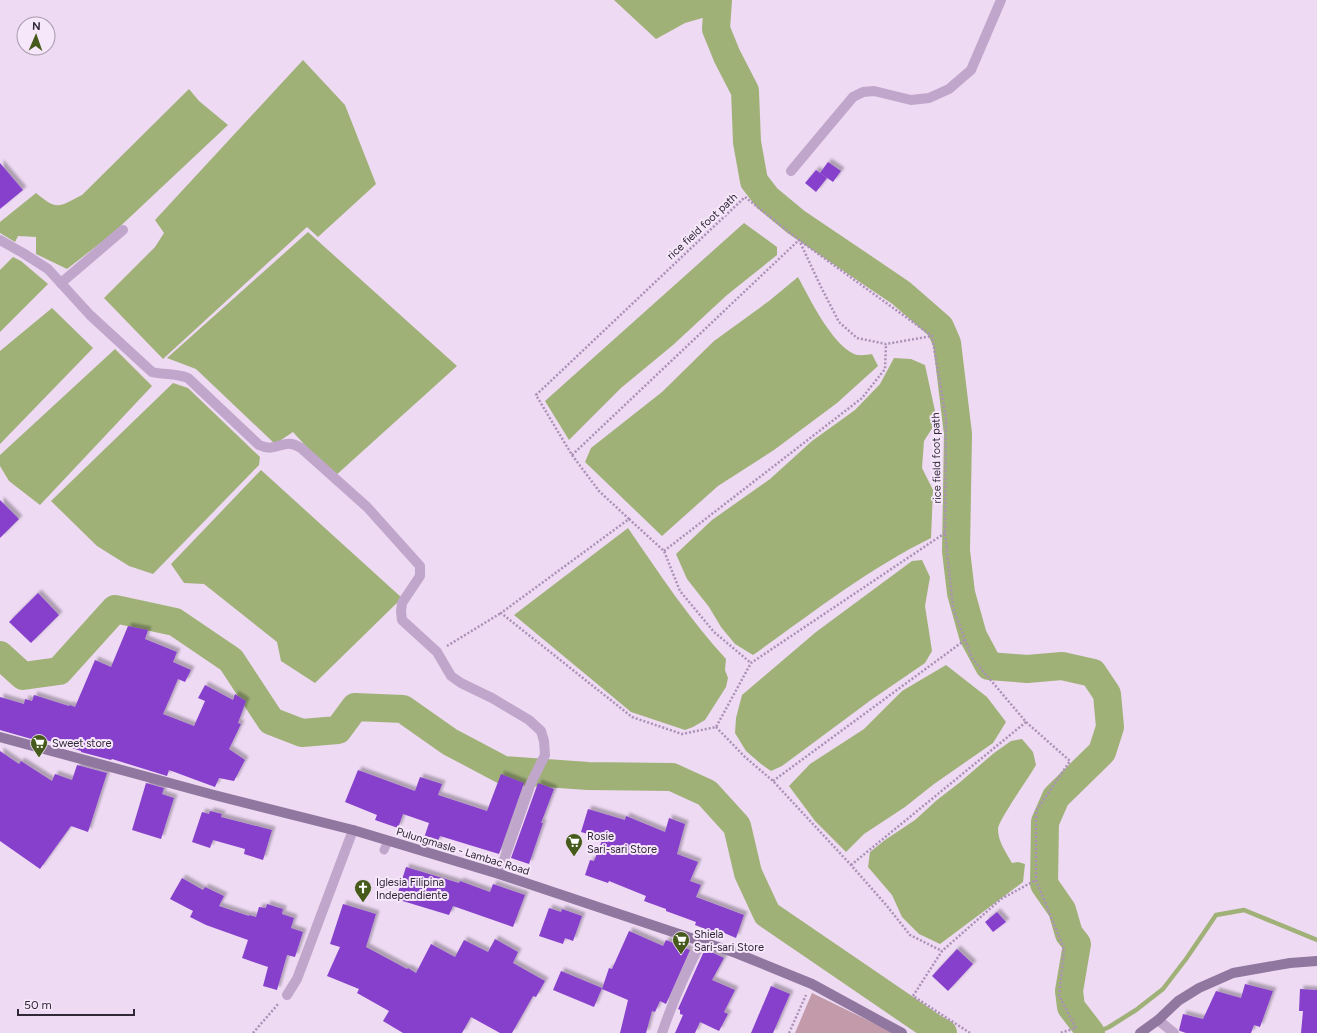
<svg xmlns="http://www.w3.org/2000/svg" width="1317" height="1033" viewBox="0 0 1317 1033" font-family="Figtree,sans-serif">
<defs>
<filter id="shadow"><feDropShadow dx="3.5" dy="-3.5" stdDeviation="1" flood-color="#0004"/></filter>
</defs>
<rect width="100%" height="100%" fill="#eedaf3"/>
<polygon fill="#c29aaa" points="812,993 894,1033 795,1033"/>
<g fill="#a0b178">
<polygon points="614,0 710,0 706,17 685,23 656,39"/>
<polygon points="303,60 345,105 376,184 318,237 307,227 163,359 104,298 155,247 164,233 155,220"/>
<path d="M189,89L199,101L228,125L112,234L67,269L36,254V237L18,236L15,242L0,233V222L36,193C58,211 58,207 82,195Z"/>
<polygon points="744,223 777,247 777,255 727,295 673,345 621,388 569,440 545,401"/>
<polygon points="308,232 457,366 334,477 293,432 275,444 196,369 167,358"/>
<polygon points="13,257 21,261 48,284 0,332 0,270"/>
<path d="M798,277C810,299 831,343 854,354C858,356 867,355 872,354L878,366L837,403L774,450L718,486L662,536L585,462L591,448L662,392L714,341L769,301Z"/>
<polygon points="52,308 93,348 0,444 0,351"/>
<polygon points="115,349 152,386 40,505 9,481 0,466 0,455"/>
<path d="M894,358L911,359L925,365L935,411L933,427L924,441L922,468L933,490L931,538C868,569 811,614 753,655L735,644L721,627L709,607L687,579L676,554L712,520L770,479L812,441L855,410L880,384Z"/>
<polygon points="173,383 188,388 260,457 259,465 153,574 129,566 97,546 51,501"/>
<polygon points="261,470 402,598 315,683 281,661 277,642 204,584 184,583 171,564"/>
<path d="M628,528C659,573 689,619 726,659L725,670L728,678L726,687L705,720L693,727L685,730L631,712L514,615Z"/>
<polygon points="922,560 930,577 925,606 932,651 925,663 871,700 782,766 771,771 761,764 746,751 735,733 736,718 742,695 816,632 912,561"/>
<polygon points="946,665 987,697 1006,722 993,743 934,784 905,807 864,834 846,852 815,821 789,786 810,764 864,729 902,691"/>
<path d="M1022,739L1033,752L1036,765C1030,776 998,821 998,829C998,842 1006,852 1012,863L1018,862L1025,864L1023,882L940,944L919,934L902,917L892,895L868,867L870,852L885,840L915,820L937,800L959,783L994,753L1011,741Z"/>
</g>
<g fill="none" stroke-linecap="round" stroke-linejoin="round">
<polyline stroke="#a0b178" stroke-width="4.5" points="1096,1033 1109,1027 1136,1010 1163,989 1186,959 1216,915 1244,910 1317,940"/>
<g stroke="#a0b178" stroke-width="28">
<polyline points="718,0 716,29 727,56 745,91 747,142 754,181 767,198 796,222 901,293 940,327 947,343 958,434 956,551 961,593 973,636 989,666 1027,669 1062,666 1093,673 1107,694 1110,727 1102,752 1056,797 1045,822 1044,884 1062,910 1069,934 1077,944 1069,991 1071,1007 1091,1033"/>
<polyline points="0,655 23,676 59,671 115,609 175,622 231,660 271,721 302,733 338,730 355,707 403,709 450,742 503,770 588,776 672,777 707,793 737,826 748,873 767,914 934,1028 943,1033"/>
</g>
</g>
<g fill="#8640cb" filter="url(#shadow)">
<polygon points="828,162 841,171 833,182 820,173"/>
<polygon points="0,163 23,190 0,209"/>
<polygon points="816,170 827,178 816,192 805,183"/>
<polygon points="0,500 19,519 0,538"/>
<polygon points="38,593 59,615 31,643 9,622"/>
<polygon points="128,626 148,630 145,639 177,652 173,662 191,670 185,682 178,679 163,714 194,726 205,701 198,698 205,685 233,700 235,694 246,701 238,723 241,724 229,749 245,760 234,781 219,778 215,787 169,770 167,776 112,759 111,760 81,752 81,751 43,739 42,742 0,730 0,697 24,704 25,699 32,701 34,695 69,706 70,705 75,707 95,660 111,667"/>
<polygon points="0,751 19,764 21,761 52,781 55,774 72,780 77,765 107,773 88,832 71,826 40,869 0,841"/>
<polygon points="358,770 415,791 420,777 442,784 438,795 487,811 501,774 524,783 499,854 440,836 437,843 424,838 429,823 403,814 398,828 375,820 377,815 345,802"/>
<polygon points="146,783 164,788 162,794 174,798 161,839 132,830"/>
<polygon points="538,783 554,789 541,823 543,823 529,864 511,858"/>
<polygon points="588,809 625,820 626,816 665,832 669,818 685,824 677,854 698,862 690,881 701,885 696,897 744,915 736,938 722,932 721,935 695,925 696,922 666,911 666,909 644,901 646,896 609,881 608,883 585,875 590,860 594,861 603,838 581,832"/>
<polygon points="210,811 222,814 221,817 272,830 263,860 244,854 245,849 213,840 210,848 192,842 202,812 209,814"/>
<polygon points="406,867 459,883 460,881 490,892 493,884 525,895 513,927 453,906 449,915 396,899"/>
<polygon points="182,878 203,890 205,887 224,896 219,906 249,916 249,915 256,917 259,907 266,908 267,904 283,909 282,914 294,918 291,928 303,932 295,957 287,955 277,990 263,986 268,967 242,958 248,940 206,925 190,917 193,911 170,899"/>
<polygon points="343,904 376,914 366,947 407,969 408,968 416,973 431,944 455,957 464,940 488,952 495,939 518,952 513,963 545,981 536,997 533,996 512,1033 500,1033 471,1017 462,1033 403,1033 383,1021 389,1011 357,993 359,989 327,976 340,947 330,944"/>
<polygon points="549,908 561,912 562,909 582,916 573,941 565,938 563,944 539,936"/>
<polygon points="997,912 1006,922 993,932 985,922"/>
<polygon points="629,931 663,946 666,940 690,950 666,1004 660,1001 655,1012 652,1011 646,1033 620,1033 628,1000 602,989 609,968 612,969"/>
<polygon points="705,949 724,958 712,980 735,990 724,1012 728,1014 719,1031 700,1022 695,1033 675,1033 683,1015 680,1014 680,1010 678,1009"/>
<polygon points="957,949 973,964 948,991 932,976"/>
<polygon points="561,971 602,988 594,1007 553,990"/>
<polygon points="1245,984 1273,991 1260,1027 1254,1025 1251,1033 1186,1033 1180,1031 1179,1030 1183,1014 1203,1019 1216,991 1241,998"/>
<polygon points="771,986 790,994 773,1033 751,1033"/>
<polygon points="1300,989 1317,990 1317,1033 1301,1033 1303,1011 1299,1011"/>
</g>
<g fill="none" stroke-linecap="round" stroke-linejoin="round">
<g stroke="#ab90b7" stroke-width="2.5" stroke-dasharray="2 2" stroke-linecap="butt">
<polyline points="572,455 799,240 821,287 839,322 857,338 886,344 932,336"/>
<polyline points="629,519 664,551 680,591 714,632 751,663"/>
<polyline points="945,533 751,663 716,727 682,734 632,717 501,613 629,519 599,491 572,455 536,395 745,197 799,240 932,336 946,419 945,533 953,608 972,658 1026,722 1070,761 1036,811 1036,880 1064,949 1059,996 1076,1028 1060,1033"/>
<polyline points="664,551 862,398 885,369 886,344"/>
<polyline points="447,646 501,613"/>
<polyline points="716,727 745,757 773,781 851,865 887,906 910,935 942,951"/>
<polyline points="773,781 965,640"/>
<polyline points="851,865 1026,722"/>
<polyline points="253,1033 279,1003"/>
<polyline points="789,1033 806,995"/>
<polyline points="970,1033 913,996 942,951 1001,899 1036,880"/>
</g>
<polyline stroke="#c1a6cb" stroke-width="9" points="384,850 388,841"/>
<g stroke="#c1a6cb" stroke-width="10">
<polyline points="791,171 853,97 863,92 874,91 911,100 929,98 949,89 971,70 1001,0"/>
<path d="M0,240L23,253L48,269L90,315L152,372C164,375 176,373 188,378L259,445C278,454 283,436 301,448L367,507L420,566V576L402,603L401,611L402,620L437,652L451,676L461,683L492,698L529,720L541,731L544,741L545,755L531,783L499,874"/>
<polyline points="61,283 123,230"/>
<polyline points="287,995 297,979 353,830"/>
<polyline points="1158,1020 1174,1033"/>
<path d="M662,1033C673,1001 686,971 702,941"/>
</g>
<g stroke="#90779f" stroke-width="10">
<polyline points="0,737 214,795 353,830 499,874 736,953 812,984 902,1033"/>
<polyline points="1140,1033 1158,1020 1178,1001 1199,988 1233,973 1290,963 1317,961"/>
</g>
</g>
<defs>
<symbol id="supermarket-pin" viewBox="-11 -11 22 30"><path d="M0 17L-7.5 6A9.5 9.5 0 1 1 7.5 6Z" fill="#455a1b" stroke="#f6e7fa"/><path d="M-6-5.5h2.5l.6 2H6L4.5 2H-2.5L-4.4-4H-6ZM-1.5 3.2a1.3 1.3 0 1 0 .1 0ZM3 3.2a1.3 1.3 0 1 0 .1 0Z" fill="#fff"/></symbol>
<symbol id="church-pin" viewBox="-11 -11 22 30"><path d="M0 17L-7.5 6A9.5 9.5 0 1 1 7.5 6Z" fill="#455a1b" stroke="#f6e7fa"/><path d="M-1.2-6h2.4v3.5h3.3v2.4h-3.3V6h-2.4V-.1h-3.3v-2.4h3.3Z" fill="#fff"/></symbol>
</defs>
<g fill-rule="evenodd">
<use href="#supermarket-pin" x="29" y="733" width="20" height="27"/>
<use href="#supermarket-pin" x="564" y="832" width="20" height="27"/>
<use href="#church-pin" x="353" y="878" width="20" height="27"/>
<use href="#supermarket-pin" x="671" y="930" width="20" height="27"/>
</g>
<g text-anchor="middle" stroke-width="4" stroke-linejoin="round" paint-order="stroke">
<g font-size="11" fill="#302737" stroke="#f6e7fa">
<text transform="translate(702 226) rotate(-43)" y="4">rice field foot path</text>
<text transform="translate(936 458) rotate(-91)" y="4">rice field foot path</text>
<text transform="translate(463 851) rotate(17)" y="4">Pulungmasle - Lambac Road</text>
</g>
<g font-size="11" fill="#302737" stroke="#f6e7fa" text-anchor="start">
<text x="52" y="747">Sweet store</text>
<text x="587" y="840">Rosie<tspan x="587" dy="13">Sari-sari Store</tspan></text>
<text x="376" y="886">Iglesia Filipina<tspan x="376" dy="13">Independiente</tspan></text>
<text x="694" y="938">Shiela<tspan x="694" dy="13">Sari-sari Store</tspan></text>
</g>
</g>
<g transform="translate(36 36) rotate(2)"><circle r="19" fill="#f6e7fa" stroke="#a79aac"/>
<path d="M0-3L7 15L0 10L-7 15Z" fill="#455a1b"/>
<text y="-6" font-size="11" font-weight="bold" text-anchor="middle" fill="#302737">N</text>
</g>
<path d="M18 1009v6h116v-6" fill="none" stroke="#302737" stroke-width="2"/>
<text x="24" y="1009" font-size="12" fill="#302737" stroke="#f6e7fa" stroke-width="3" paint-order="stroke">50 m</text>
</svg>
